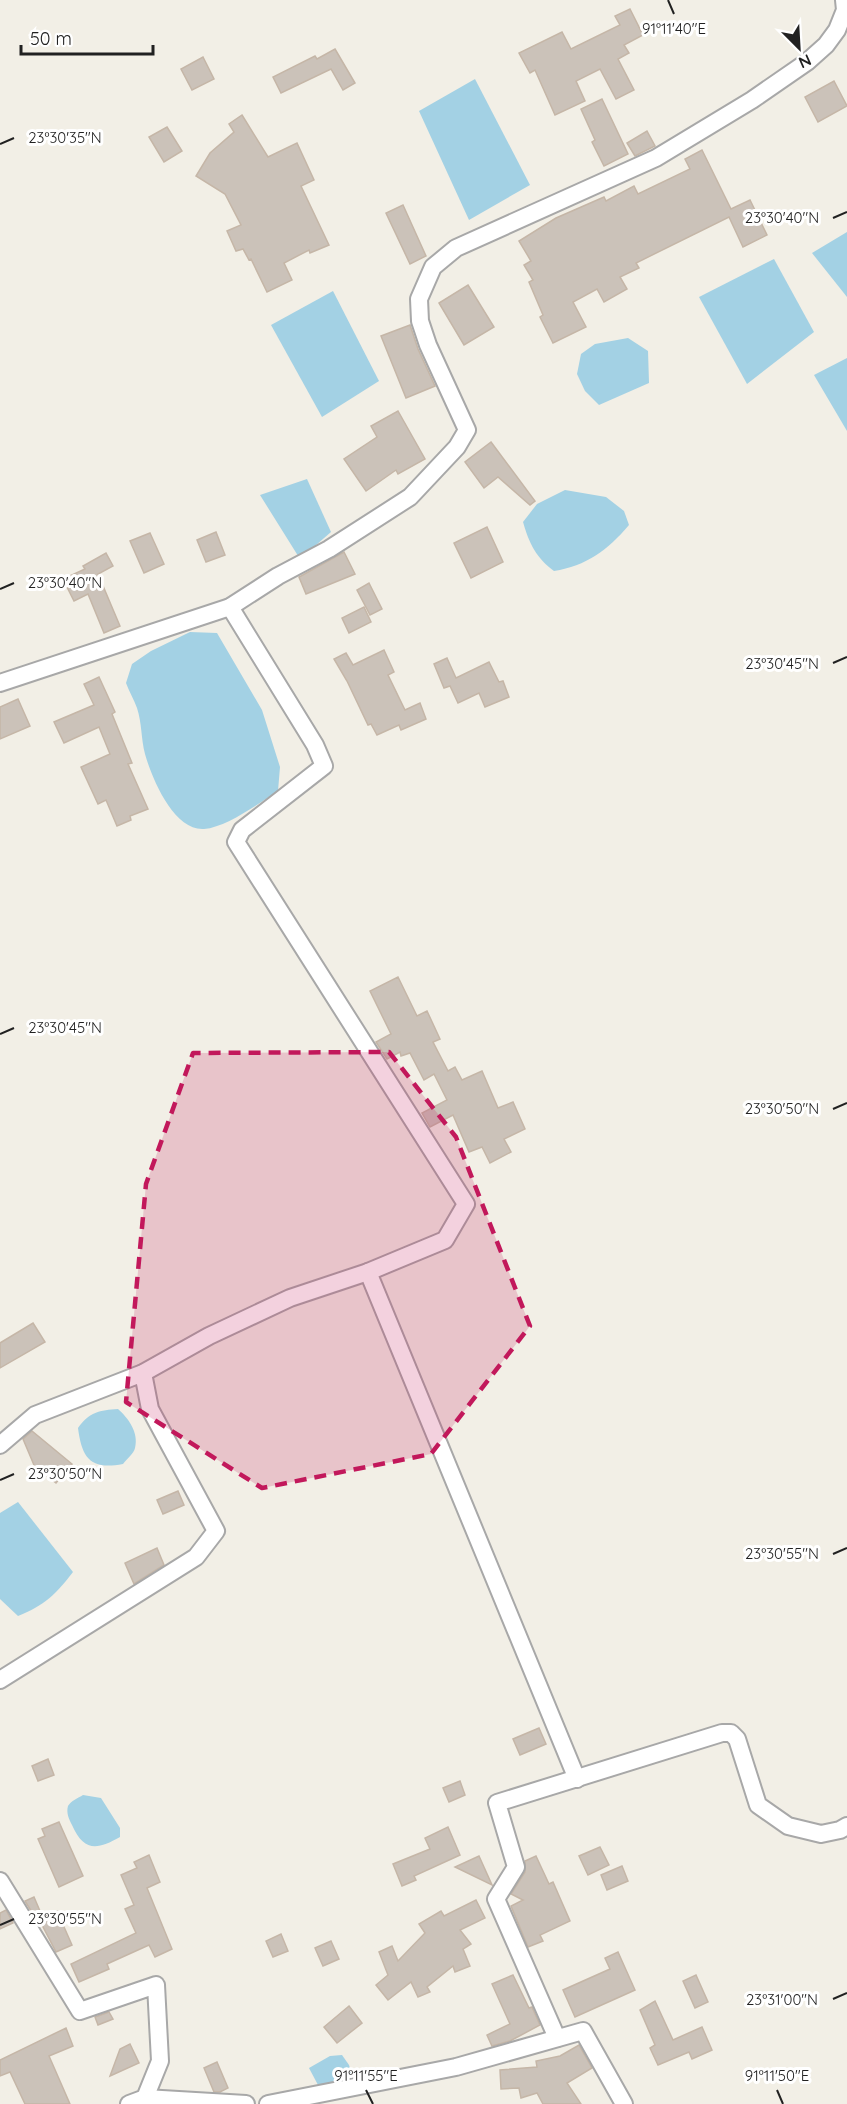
<svg xmlns="http://www.w3.org/2000/svg" width="847" height="2104" viewBox="0 0 847 2104" font-family="Quicksand,sans-serif">
<rect width="100%" height="100%" fill="#f2efe6"/>
<g fill="#a3d1e4">
<polygon points="475,79 530,185 469,220 419,111"/>
<polygon points="847,232 847,297 812,253"/>
<polygon points="774,259 814,332 747,384 699,297"/>
<polygon points="333,291 379,381 322,417 271,325"/>
<polygon points="628,338 648,351 649,383 599,405 585,391 577,374 581,354 595,344"/>
<polygon points="847,358 847,431 814,375"/>
<polygon points="307,479 331,532 300,559 260,495"/>
<path d="M565,490L606,497L624,511L629,525C608,550 586,566 554,571C536,558 529,543 523,522L537,504Z"/>
<path d="M190,632L217,633L262,710L280,767L278,791C259,803 227,827 204,829C174,831 152,779 145,754C141,739 142,723 137,708C134,700 129,691 126,683L132,664L151,651Z"/>
<path d="M118,1409C128,1418 139,1432 135,1448C134,1453 127,1459 123,1464C91,1470 82,1459 78,1428C89,1412 100,1410 118,1409Z"/>
<path d="M18,1502L73,1572C57,1593 44,1606 18,1616L0,1599V1513Z"/>
<path d="M83,1795L101,1798L120,1828V1837C97,1850 84,1852 72,1825C69,1819 66,1813 68,1806C71,1801 78,1798 83,1795Z"/>
<polygon points="342,2055 349,2065 352,2075 325,2087 318,2085 309,2068 330,2056"/>
</g>
<g fill="#cbc2b9" stroke="#c5b6a7" stroke-width="1.5">
<polygon points="630,9 643,35 624,45 629,53 618,59 634,90 616,99 600,69 576,81 585,101 555,115 535,70 530,73 519,53 562,32 571,49 620,25 615,16"/>
<polygon points="335,49 355,83 343,90 331,69 281,93 273,77 315,56 317,59"/>
<polygon points="203,57 214,79 192,90 181,69"/>
<polygon points="834,81 847,106 818,122 805,97"/>
<polygon points="602,99 628,154 604,166 592,142 595,140 581,109"/>
<polygon points="242,115 268,157 297,143 314,180 301,186 329,245 310,253 309,250 284,263 292,280 267,292 251,259 249,260 243,249 236,251 227,231 241,225 225,194 196,176 210,153 234,132 229,124"/>
<polygon points="167,127 182,151 164,162 149,137"/>
<polygon points="647,131 655,146 635,156 627,143"/>
<polygon points="702,150 731,209 750,200 767,235 743,247 729,217 636,263 639,268 620,277 627,289 604,302 597,289 573,302 586,327 553,343 540,317 543,315 529,282 533,280 524,265 531,261 519,241 556,218 604,197 606,201 634,186 638,194 690,169 685,159"/>
<polygon points="403,205 426,256 410,264 386,213"/>
<polygon points="468,285 494,327 464,345 439,303"/>
<polygon points="410,325 418,349 435,386 406,398 381,336"/>
<polygon points="398,411 425,459 398,474 396,470 366,491 344,459 377,437 371,426"/>
<polygon points="491,442 535,501 530,505 498,477 484,488 465,462"/>
<polygon points="487,527 503,562 471,578 454,543"/>
<polygon points="216,532 225,555 206,562 197,540"/>
<polygon points="150,533 164,564 144,573 130,541"/>
<polygon points="344,552 355,574 306,594 299,577"/>
<polygon points="106,553 113,566 98,574 120,626 104,633 88,594 74,601 63,579 85,569 83,566"/>
<polygon points="369,583 382,609 370,615 357,590"/>
<polygon points="364,607 371,622 349,633 342,618"/>
<polygon points="384,650 394,672 388,675 405,710 420,703 426,719 401,730 399,725 377,735 371,724 368,725 347,681 334,659 346,653 353,665"/>
<polygon points="447,658 456,678 489,662 499,682 503,681 509,697 485,707 479,693 458,703 450,686 444,688 434,664"/>
<polygon points="99,677 115,712 112,714 132,763 128,764 148,809 130,816 131,820 117,826 106,800 98,804 81,767 110,754 99,727 64,743 54,722 94,705 84,684"/>
<polygon points="18,699 30,726 0,739 0,707"/>
<polygon points="398,977 417,1016 427,1011 440,1039 433,1042 448,1071 455,1067 462,1080 482,1071 498,1108 513,1102 525,1129 504,1139 511,1152 490,1163 482,1147 469,1152 453,1115 430,1127 422,1113 447,1100 434,1074 424,1080 410,1053 401,1056 400,1052 387,1059 376,1042 391,1034 370,991"/>
<polygon points="33,1323 45,1342 0,1368 0,1343"/>
<polygon points="32,1431 72,1464 56,1483 34,1465 23,1439"/>
<polygon points="178,1491 184,1505 163,1514 157,1500"/>
<polygon points="157,1548 164,1565 134,1584 125,1563"/>
<polygon points="539,1728 546,1744 520,1755 513,1739"/>
<polygon points="48,1759 54,1775 38,1781 32,1766"/>
<polygon points="460,1781 465,1795 449,1802 443,1788"/>
<polygon points="59,1822 83,1876 59,1887 38,1839 45,1836 42,1829"/>
<polygon points="448,1827 460,1855 414,1876 416,1880 402,1886 393,1864 430,1849 425,1838"/>
<polygon points="600,1847 609,1865 588,1875 579,1856"/>
<polygon points="149,1855 160,1882 147,1888 172,1949 155,1957 149,1945 107,1964 109,1969 79,1982 71,1964 136,1933 125,1909 134,1905 121,1875 137,1868 134,1862"/>
<polygon points="479,1856 492,1885 455,1867"/>
<polygon points="536,1856 549,1884 553,1882 570,1921 540,1935 543,1941 528,1947 511,1906 523,1900 511,1894 525,1872 525,1861"/>
<polygon points="622,1866 628,1881 607,1890 601,1875"/>
<polygon points="34,1897 40,1911 33,1914 25,1901"/>
<polygon points="476,1900 485,1918 460,1930 471,1944 463,1949 470,1966 455,1972 453,1966 427,1987 430,1992 418,1997 411,1982 388,2000 376,1985 388,1975 379,1952 392,1946 398,1961 425,1933 419,1924 441,1911 444,1916"/>
<polygon points="6,1910 13,1923 0,1929 0,1913"/>
<polygon points="57,1911 72,1945 56,1952 39,1919"/>
<polygon points="281,1934 288,1951 273,1957 266,1941"/>
<polygon points="331,1941 339,1959 323,1966 315,1948"/>
<polygon points="618,1952 635,1990 575,2017 563,1990 610,1969 605,1958"/>
<polygon points="513,1975 529,2008 532,2007 540,2025 510,2041 492,2046 487,2035 510,2024 492,1984"/>
<polygon points="696,1975 708,2002 695,2008 683,1981"/>
<polygon points="655,2001 673,2040 702,2027 712,2050 692,2059 689,2052 658,2065 650,2048 655,2045 640,2010"/>
<polygon points="349,2006 362,2023 337,2043 324,2027"/>
<polygon points="109,2012 113,2019 98,2025 95,2017"/>
<polygon points="66,2028 73,2046 49,2056 70,2104 25,2104 10,2072 0,2076 0,2060"/>
<polygon points="130,2044 139,2063 110,2076 120,2049"/>
<polygon points="579,2045 592,2068 567,2083 581,2104 543,2104 537,2093 521,2098 519,2088 501,2089 500,2070 537,2067 536,2061 560,2056"/>
<polygon points="217,2062 228,2088 220,2092 214,2092 204,2068"/>
</g>
<g fill="none" stroke-linecap="round" stroke-linejoin="round">
<defs>
<g id="minor">
<polyline points="0,683 230,607 278,576 329,549 410,497 457,447 467,430 428,345 420,321 419,299 433,267 456,248 656,158 752,100 807,62 826,45 837,30 845,10 844,0"/>
<polyline points="368,1272 577,1779"/>
<polyline points="0,1445 35,1415 143,1373 209,1336 290,1298 368,1272 445,1240 466,1204 236,842 242,830 324,766 315,745 230,607"/>
<polyline points="0,1680 196,1557 216,1531 150,1409 143,1373"/>
<polyline points="0,1881 80,2011 156,1985 160,2061 145,2098 129,2104"/>
<polyline points="557,2038 496,1899 516,1867 497,1803 722,1733 731,1733 737,1739 758,1805 788,1826 821,1834 840,1830 847,1826"/>
<polyline points="145,2098 246,2104"/>
<polyline points="268,2104 456,2067 583,2031 624,2104"/>
</g>
</defs>
<use href="#minor" stroke="#a8a8a8" stroke-width="20"/>
<use href="#minor" stroke="#fff" stroke-width="16"/>
</g>
<path fill="#c2185b" fill-opacity="0.2" stroke="#c2185b" stroke-width="4.5" stroke-dasharray="12 8" stroke-linejoin="round" d="M389,1052L456,1137L530,1326L431,1454L262,1488L126,1402L146,1184L193,1053Z"/>
<path fill="none" stroke="#212121" stroke-width="2" d="M668,0L674,14M0,144L14,138M833,218L847,212M0,589L14,583M833,663L847,657M0,1034L14,1028M833,1109L847,1103M0,1480L14,1474M833,1554L847,1548M0,1925L14,1919M833,1999L847,1993M366,2090L373,2104M777,2090L783,2104"/>
<g font-size="15" text-anchor="middle" fill="#212121" stroke="#fff" stroke-width="6" stroke-linejoin="round" paint-order="stroke">
<text x="674" y="34">91°11'40"E</text>
<text x="65" y="143">23°30'35"N</text>
<text x="782" y="223">23°30'40"N</text>
<text x="65" y="588">23°30'40"N</text>
<text x="782" y="669">23°30'45"N</text>
<text x="65" y="1033">23°30'45"N</text>
<text x="782" y="1114">23°30'50"N</text>
<text x="65" y="1479">23°30'50"N</text>
<text x="782" y="1559">23°30'55"N</text>
<text x="65" y="1924">23°30'55"N</text>
<text x="782" y="2005">23°31'00"N</text>
<text x="366" y="2081">91°11'55"E</text>
<text x="777" y="2081">91°11'50"E</text>
</g>
<g transform="translate(799 48) rotate(156)" stroke="#ffffff" stroke-width="4.5" paint-order="stroke">
<path d="M0-4.5L10 22L0 15L-10 22Z" fill="#212121"/>
<text y="-9" font-size="16" font-weight="bold" text-anchor="middle" fill="#212121">N</text>
</g>
<path d="M21 45v9h132v-9" fill="none" stroke="#212121" stroke-width="3"/>
<text x="30" y="45" font-size="18" fill="#212121" stroke="#ffffff" stroke-width="4.5" paint-order="stroke">50 m</text>
</svg>
